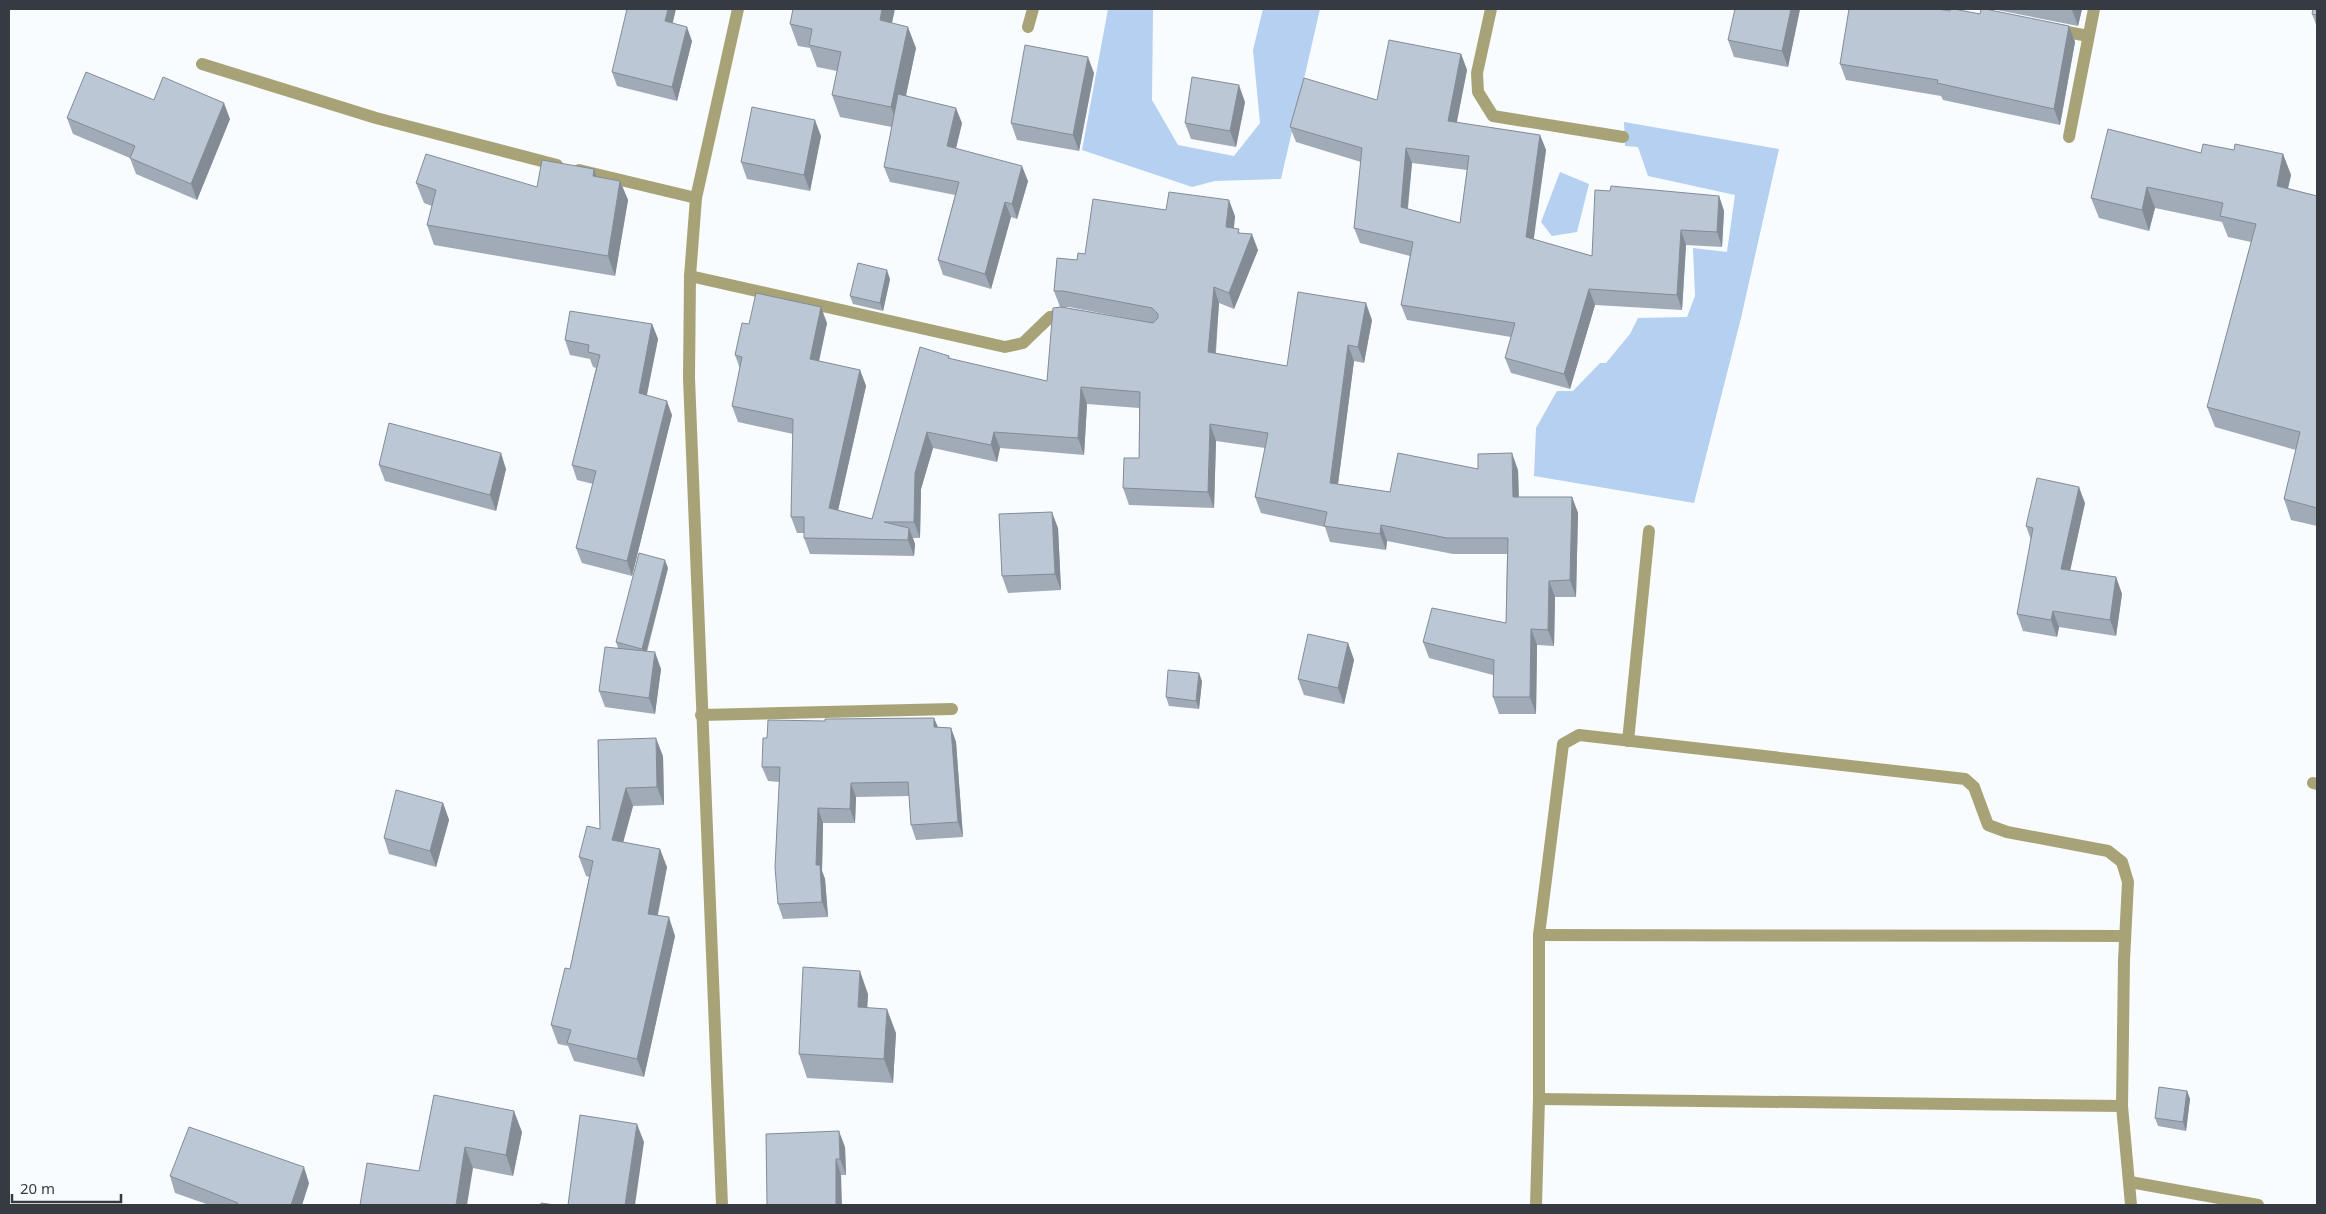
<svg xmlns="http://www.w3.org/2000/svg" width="2326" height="1214" viewBox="0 0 2326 1214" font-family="'Noto Sans',sans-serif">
<rect width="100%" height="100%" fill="#f9fcff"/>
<g fill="#b5d0f0">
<polygon points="1108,9 1153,9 1152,100 1178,145 1234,156 1260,123 1253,50 1263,9 1320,9 1281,179 1215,181 1192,187 1082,150"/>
<polygon points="1624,122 1779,149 1741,318 1694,503 1534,476 1536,428 1557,391 1573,391 1600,363 1606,363 1630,334 1638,318 1687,317 1695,296 1693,248 1727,252 1735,195 1648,176 1638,147 1625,146"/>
<polygon points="1560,172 1589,184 1577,232 1552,236 1541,222"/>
</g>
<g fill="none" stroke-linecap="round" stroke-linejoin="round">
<g stroke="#a8a377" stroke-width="12">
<polyline points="1491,9 1477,73 1478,92 1493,116 1623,137"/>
<polyline points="1028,27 1033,9"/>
<polyline points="2057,30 2088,36"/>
<polyline points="202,64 376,118 557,165"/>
<polyline points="2069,137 2094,9"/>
<polyline points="579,170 696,198"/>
<polyline points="690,276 1005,347 1023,343 1050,317 1068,315"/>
<polyline points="701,715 952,709"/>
<polyline points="1628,741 1649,531"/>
<polyline points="2313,783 2317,784"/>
<polyline points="1539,935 2125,936"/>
<polyline points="1539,1099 2122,1106"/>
<polyline points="2130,1182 2258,1205"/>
<polyline points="722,1205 689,378 690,276 696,198 738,9"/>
<polyline points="1536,1205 1539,1099 1539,935 1563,744 1579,735 1965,779 1974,787 1988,825 2007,832 2108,851 2122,862 2128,882 2124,960 2122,1106 2131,1205"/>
</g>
</g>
<g fill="#a1abb7" fill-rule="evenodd">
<polygon points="1800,9 1788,67 1734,57 1728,40"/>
<polygon points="1992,9 2082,9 2078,26"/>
<polygon points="2317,9 2317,27 2312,14"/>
<polygon points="1950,11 1980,14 2069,26 2075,42 2060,125 1943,100 1941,96 1846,80 1840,64"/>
<polygon points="673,23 692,41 677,101 617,86 612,72"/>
<polygon points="892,23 916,48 906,95 962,123 956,148 1028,181 1017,219 1011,217 991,289 943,275 938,260 955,195 890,182 884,167 892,127 840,117 832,95 837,71 817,67 810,48 798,46 790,24"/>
<path d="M1461,54L1467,70L1456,123L1540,135L1546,150L1533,239L1592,256L1719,196L1724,211L1722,247L1686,245L1682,310L1595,305L1570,389L1511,373L1505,358L1511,337L1407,320L1401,305L1410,256L1360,243L1354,228L1361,162L1296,142L1290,127L1377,100ZM1412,163L1467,170L1460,223L1408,209Z"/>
<polygon points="1094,73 1079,151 1017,140 1011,123"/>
<polygon points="154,100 230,119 197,200 136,174 130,158 73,134 67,118"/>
<polygon points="1245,102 1236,147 1191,139 1185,123"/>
<polygon points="821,136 810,191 747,179 741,162"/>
<polygon points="2234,150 2283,154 2291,175 2288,188 2317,196 2317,526 2291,520 2284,499 2296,450 2215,427 2207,407 2251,242 2228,237 2222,222 2155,208 2149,231 2099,218 2091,198 2201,153"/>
<polygon points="594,169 597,177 620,181 628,200 615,276 434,245 427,225 432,206 424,203 416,183 537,187"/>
<path d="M1166,210L1235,216L1234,228L1240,233L1258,250L1234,309L1219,303L1216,353L1287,366L1372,320L1364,363L1354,361L1338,484L1390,492L1478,469L1518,470L1519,497H1572L1578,513L1576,597H1555L1554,646L1537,645L1536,714H1499L1493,697V675L1429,658L1423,642L1506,623L1507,554H1453L1387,541L1386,550L1330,542L1325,527L1261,513L1255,497L1265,448L1216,441L1214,508L1129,505L1123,488L1139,458V408L1087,404L1084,455L1000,448L997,462L933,448L921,489L920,538H913L915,544L914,556L810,554L804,538V533H797L791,517L793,434L738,422L732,406L740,369L735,355L749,324L827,323L819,361L860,370L866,386L838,510L872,519L949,356L950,359L1047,381L1060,307L1054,291L1077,260L1085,254ZM1063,307H1069L1151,323Z"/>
<polygon points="890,279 883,311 853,304 850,296"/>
<polygon points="652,324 658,339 647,395 672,415 632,576 582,563 576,548 593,484 577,480 572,465 596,368 593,367 590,359 570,355 565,340"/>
<polygon points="379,465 506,469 496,511 385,481"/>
<polygon points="2085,503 2070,570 2116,577 2122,594 2116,636 2059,627 2057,637 2023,631 2017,614 2031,540 2026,526"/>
<polygon points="1058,528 1061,590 1008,593 1002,576"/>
<polygon points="668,568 647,652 661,669 655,714 605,707 599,691 618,648 616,642"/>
<polygon points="1348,643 1354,660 1344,704 1304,695 1298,679"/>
<polygon points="1202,681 1199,709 1169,706 1166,697"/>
<polygon points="934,718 938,727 951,728 956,742 963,837 916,840 911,825 909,796 856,797 855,823 823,823 822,871 825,879 828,917 783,919 778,904 779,782 768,781 762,767 767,738 825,721"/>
<polygon points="598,740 663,756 664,805 633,806 623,842 667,867 658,915 675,936 644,1077 574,1061 568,1046 558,1044 551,1025 570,969 589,877 586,876 579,857 600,829"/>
<polygon points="443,803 449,820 436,867 389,854 384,838"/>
<polygon points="868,994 867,1008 896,1033 893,1083 807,1078 799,1054"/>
<polygon points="2187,1091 2190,1099 2186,1131 2158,1126 2155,1118"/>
<polygon points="434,1095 522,1132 513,1176 473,1168 419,1171"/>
<polygon points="845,1147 846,1175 841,1175 767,1205"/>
<polygon points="170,1176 309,1183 302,1205 209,1205 175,1193"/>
</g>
<g fill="#838b95">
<polygon points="668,9 676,9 670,35 665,21"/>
<polygon points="882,9 895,9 888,42 880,20"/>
<polygon points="1791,9 1800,9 1788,67 1782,51"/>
<polygon points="2073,9 2082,9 2078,26 2072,10"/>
<polygon points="2069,26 2075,42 2060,125 2054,109"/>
<polygon points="687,27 692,41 677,101 672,87"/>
<polygon points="908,27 916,48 899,128 891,107"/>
<polygon points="1461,54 1467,70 1454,137 1448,121"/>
<polygon points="1088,57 1094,73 1079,151 1073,135"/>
<polygon points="1239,85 1245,102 1236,147 1230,131"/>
<polygon points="224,103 230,119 197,200 191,184"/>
<polygon points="956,108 962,123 953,161 947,146"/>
<polygon points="815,120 821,136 810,191 804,175"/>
<polygon points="1540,135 1546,150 1532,252 1526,237"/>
<polygon points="1406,148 1412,163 1406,223 1401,207"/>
<polygon points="2283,154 2291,175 2284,206 2277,186"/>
<polygon points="1022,166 1028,181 1017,219 1012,204"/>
<polygon points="594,169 601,189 593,176"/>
<polygon points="620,181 628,200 615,276 608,256"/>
<polygon points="2147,187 2155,208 2149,231 2142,210"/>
<polygon points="1719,196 1724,211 1722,247 1717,232"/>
<polygon points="1229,200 1235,216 1232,244 1226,227"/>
<polygon points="1005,202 1011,217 991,289 985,274"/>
<polygon points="1681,230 1686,245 1682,310 1677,295"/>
<polygon points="1252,234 1258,250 1234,309 1229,293"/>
<polygon points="887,270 890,279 883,311 880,303"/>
<polygon points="1214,287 1219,303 1214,369 1208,352"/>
<polygon points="1589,289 1595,305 1570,389 1564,374"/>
<polygon points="1366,303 1372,320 1364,363 1358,347"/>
<polygon points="821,307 827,323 816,375 810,359"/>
<polygon points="652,324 658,339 644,408 639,393"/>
<polygon points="1348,345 1354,361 1336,499 1330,483"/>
<polygon points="860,370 866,386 835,524 829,508"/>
<polygon points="1081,387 1087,404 1084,455 1078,438"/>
<polygon points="667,401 672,415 632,576 627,561"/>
<polygon points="1210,424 1216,441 1214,508 1208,492"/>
<polygon points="927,432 933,448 921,489 920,538 914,522 915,473"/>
<polygon points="994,432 1000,448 997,462 991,445"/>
<polygon points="501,453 506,469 496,511 490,495"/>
<polygon points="1512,453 1518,470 1519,514 1513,497"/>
<polygon points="2079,487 2085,503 2067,585 2061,569"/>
<polygon points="1572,497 1578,513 1576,597 1570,580"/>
<polygon points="1052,512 1058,528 1061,590 1055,574"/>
<polygon points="1381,525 1387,541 1386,550 1380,534"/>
<polygon points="909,528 915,544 914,556 908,540"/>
<polygon points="665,560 668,568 645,657 642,649"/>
<polygon points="2116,577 2122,594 2116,636 2110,620"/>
<polygon points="1549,581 1555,597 1554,646 1548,630"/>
<polygon points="2053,611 2059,627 2057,637 2051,620"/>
<polygon points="1531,629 1537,645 1536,714 1530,697"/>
<polygon points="1348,643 1354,660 1344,704 1338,688"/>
<polygon points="655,652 661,669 655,714 649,698"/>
<polygon points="1199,673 1202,681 1199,709 1196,701"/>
<polygon points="934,718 940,733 934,727"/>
<polygon points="951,728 956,742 963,837 958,822"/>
<polygon points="656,738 663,756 664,805 657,787"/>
<polygon points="851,783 856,797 855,823 850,809"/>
<polygon points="626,788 633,806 619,858 612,840"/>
<polygon points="443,803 449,820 436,867 430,851"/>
<polygon points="818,808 823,823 822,871 825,879 828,917 822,902 816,865"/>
<polygon points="660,849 667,867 654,932 648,914"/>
<polygon points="669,917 675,936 644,1077 637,1059"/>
<polygon points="860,971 868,994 866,1031 858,1007"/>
<polygon points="887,1009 896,1033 893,1083 884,1059"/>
<polygon points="2187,1091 2190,1099 2186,1131 2183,1122"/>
<polygon points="514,1111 522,1132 513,1176 506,1155"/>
<polygon points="637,1124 644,1142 635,1205 625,1205"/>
<polygon points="839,1131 845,1147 846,1175 840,1159"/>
<polygon points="465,1147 473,1168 467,1205 456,1205"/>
<polygon points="836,1159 841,1175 842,1205 836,1205"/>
<polygon points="304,1167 309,1183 302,1205 291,1205"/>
</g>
<g fill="#bbc7d5" stroke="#838b95" fill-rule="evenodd">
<polygon points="627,9 668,9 665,21 687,27 672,87 612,72"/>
<polygon points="793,9 882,9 880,20 908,27 891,107 832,95 841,52 809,45 812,29 790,24"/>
<polygon points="1735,9 1791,9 1782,51 1728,40"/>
<polygon points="1849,9 1937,9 1950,11 1950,9 1954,9 1980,14 1981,9 1985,9 2069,26 2054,109 1937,83 1938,80 1840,64"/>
<polygon points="2313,9 2317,9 2317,15 2312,14"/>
<path d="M1389,40L1461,54L1448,121L1540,135L1526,237L1592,256L1595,190L1610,191L1611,186L1719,196L1717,232L1681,230L1677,295L1589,289L1564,374L1505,358L1515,323L1401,305L1413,242L1354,228L1362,148L1290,127L1304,78L1377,100ZM1406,148L1469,156L1460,223L1401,207Z"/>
<polygon points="1025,45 1088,57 1073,135 1011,123"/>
<polygon points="86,72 154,100 163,77 224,103 191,184 130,158 135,146 67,118"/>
<polygon points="1192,77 1239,85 1230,131 1185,123"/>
<polygon points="898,94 956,108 947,146 1022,166 1012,204 1005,202 985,274 938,260 959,182 884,167"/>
<polygon points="752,107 815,120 804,175 741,162"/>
<polygon points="2108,129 2201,153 2203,144 2234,150 2235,144 2283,154 2277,186 2317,196 2317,508 2284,499 2300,432 2207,407 2256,224 2220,216 2223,203 2147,187 2142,210 2091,198"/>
<polygon points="426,154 537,187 542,160 594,169 593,176 620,181 608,256 427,225 436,190 416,183"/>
<polygon points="1169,192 1229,200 1226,227 1239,229 1238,233 1252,234 1229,293 1214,287 1208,352 1287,366 1298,292 1366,303 1358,347 1348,345 1330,483 1390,492 1398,453 1478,469 1478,454 1512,453 1513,497 1572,497 1570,580 1549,581 1548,630 1531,629 1530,697 1493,697 1494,660 1423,642 1432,608 1506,623 1508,538 1447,538 1381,525 1380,534 1324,526 1327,512 1255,497 1268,433 1210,424 1208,492 1123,488 1124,458 1139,458 1140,392 1081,387 1078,438 994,432 991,445 927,432 915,473 914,522 884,522 909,528 908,540 804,538 804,517 791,517 793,419 732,406 742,357 735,355 742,323 749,324 756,293 821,307 810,359 860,370 829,508 872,519 920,347 949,356 948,358 1047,381 1053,308 1061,307 1153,323 1158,318 1158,314 1152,308 1063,291 1054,291 1057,258 1077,260 1078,253 1085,254 1093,199 1166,210"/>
<polygon points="858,263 887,270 880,303 850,296"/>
<polygon points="570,311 652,324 639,393 667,401 627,561 576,548 596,471 572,465 600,355 588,352 589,345 565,340"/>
<polygon points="389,423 501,453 490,495 379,465"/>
<polygon points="2037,478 2079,487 2061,569 2116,577 2110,620 2053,611 2051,620 2017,614 2033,528 2026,526"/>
<polygon points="1052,512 1055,574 1002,576 999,514"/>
<polygon points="639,553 665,560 642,649 616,642"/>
<polygon points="1308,634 1348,643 1338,688 1298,679"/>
<polygon points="605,647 655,652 649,698 599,691"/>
<polygon points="1168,670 1199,673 1196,701 1166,697"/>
<polygon points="934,718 934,727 951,728 958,822 911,825 908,782 851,783 850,809 818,808 816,865 820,865 822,902 778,904 775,867 780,767 762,767 763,738 767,738 768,720 825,721 825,719"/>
<polygon points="656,738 657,787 626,788 612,840 660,849 648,914 669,917 637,1059 567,1043 571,1030 551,1025 565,968 570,969 593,861 579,857 587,826 600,829 598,740"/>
<polygon points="396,790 443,803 430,851 384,838"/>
<polygon points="803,967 860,971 858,1007 887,1009 884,1059 799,1054"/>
<polygon points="2159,1087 2187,1091 2183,1122 2155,1118"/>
<polygon points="434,1095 514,1111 506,1155 465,1147 456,1205 360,1205 367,1163 419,1171"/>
<polygon points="580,1115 637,1124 625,1205 568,1205"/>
<polygon points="189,1127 304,1167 291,1205 237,1205 238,1203 170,1176"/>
<polygon points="839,1131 840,1159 836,1159 836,1205 767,1205 766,1134"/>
<polygon points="541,1203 555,1205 541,1205"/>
</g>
<rect width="2326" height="1214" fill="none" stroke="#363b41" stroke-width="20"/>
<path d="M12 1194v8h109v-8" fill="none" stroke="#363b41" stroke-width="2.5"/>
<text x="20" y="1194" font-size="15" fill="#363b41" stroke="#f9fcff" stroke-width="4" paint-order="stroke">20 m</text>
</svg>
